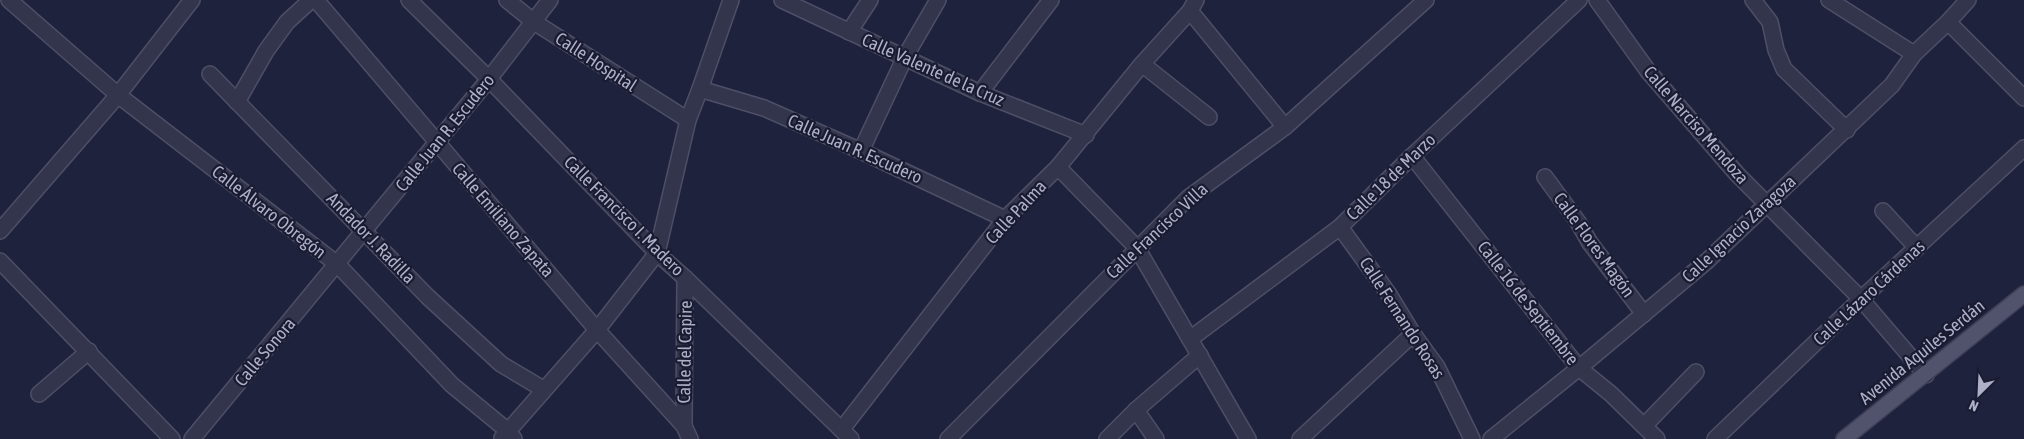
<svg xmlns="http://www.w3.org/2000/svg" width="2024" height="439" viewBox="0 0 2024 439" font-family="'Asap Condensed',sans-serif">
<rect width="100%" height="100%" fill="#1f223c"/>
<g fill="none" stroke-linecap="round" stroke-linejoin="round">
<defs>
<g id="street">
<polyline points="9,0 118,95 337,264 452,385 508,431 514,439"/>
<polyline points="316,0 597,330 684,426 690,439"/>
<polyline points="409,0 489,79 657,253 685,278 851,439"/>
<polyline points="507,0 534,22 688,120"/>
<polyline points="782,0 980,93 1086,135"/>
<polyline points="1597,0 1648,71 1737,174 1861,299 1926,375"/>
<polyline points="1753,0 1770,22 1776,50 1784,69 1847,130"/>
<polyline points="1829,0 1914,54"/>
<polyline points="1190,11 1285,127"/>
<polyline points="1948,22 2024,98"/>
<polyline points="849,32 870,0"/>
<polyline points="1142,64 1209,117"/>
<polyline points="210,74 428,297 501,364 543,389"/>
<polyline points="700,89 764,108 861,151 1005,219"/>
<polyline points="980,93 1051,0"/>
<polyline points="237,102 266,51 287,22 311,0"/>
<polyline points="861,151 905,57 938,0"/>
<polyline points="1412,156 1579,368 1611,394 1657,439"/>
<polyline points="1058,167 1137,248 1248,439"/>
<polyline points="1545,177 1578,222 1590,243 1644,314"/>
<polyline points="1883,211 1917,248"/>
<polyline points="1340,227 1388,293 1413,334 1437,367 1472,439"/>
<polyline points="0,231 118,95 192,0"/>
<polyline points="0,261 172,439"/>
<polyline points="1190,339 1340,227 1412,156 1579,0"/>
<polyline points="39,394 89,351"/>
<polyline points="1136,410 1156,439"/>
<polyline points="684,426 685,278"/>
<polyline points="1644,426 1696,372"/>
<polyline points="842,429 1005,219 1058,167 1142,64 1190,11 1196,0"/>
<polyline points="502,438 597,330 657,253 688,120 700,89 731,0"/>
<polyline points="192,439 489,79 550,0"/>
<polyline points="948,439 1188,198 1285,127 1426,0"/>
<polyline points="1107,439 1136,410 1200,355"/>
<polyline points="1300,439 1413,334"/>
<polyline points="1491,439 1579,368 1707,261 1892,85 1914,54 1948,22 1968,0"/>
<polyline points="1715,439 1861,299 2024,148"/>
</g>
<polyline id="primary" points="1844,439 2024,294"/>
</defs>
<use href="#street" stroke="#4e4f67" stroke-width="18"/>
<use href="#primary" stroke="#3d3e55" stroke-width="18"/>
<use href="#street" stroke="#33354c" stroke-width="15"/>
<use href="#primary" stroke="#51536c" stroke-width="15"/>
</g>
<g text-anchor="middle" stroke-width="4.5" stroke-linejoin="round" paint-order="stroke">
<g font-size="18" fill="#aeafc8" stroke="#191b31">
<text transform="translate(596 62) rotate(33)" y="6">Calle Hospital</text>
<text transform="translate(933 70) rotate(24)" y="6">Calle Valente de la Cruz</text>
<text transform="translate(1696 125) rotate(49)" y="6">Calle Narciso Mendoza</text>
<text transform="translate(445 133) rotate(-51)" y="6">Calle Juan R. Escudero</text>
<text transform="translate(855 149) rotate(24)" y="6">Calle Juan R. Escudero</text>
<text transform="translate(1391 177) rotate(-44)" y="6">Calle 18 de Marzo</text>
<text transform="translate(269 212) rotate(38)" y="6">Calle Álvaro Obregón</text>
<text transform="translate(1016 212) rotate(-47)" y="6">Calle Palma</text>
<text transform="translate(624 216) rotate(45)" y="6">Calle Francisco I. Madero</text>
<text transform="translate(503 220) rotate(49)" y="6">Calle Emiliano Zapata</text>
<text transform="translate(1739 229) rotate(-43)" y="6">Calle Ignacio Zaragoza</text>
<text transform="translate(1157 231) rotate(-43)" y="6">Calle Francisco Villa</text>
<text transform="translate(371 238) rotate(46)" y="6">Andador J. Radilla</text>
<text transform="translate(1594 245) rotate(54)" y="6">Calle Flores Magón</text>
<text transform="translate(1869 293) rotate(-43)" y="6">Calle Lázaro Cárdenas</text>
<text transform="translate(1528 303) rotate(52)" y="6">Calle 16 de Septiembre</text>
<text transform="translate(1402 318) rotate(57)" y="6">Calle Fernando Rosas</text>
<text transform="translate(265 352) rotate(-50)" y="6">Calle Sonora</text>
<text transform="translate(685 352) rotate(-89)" y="6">Calle del Capire</text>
<text transform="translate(1922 352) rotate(-39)" y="6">Avenida Aquiles Serdán</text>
</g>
</g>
<g transform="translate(1979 394) rotate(204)" stroke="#191b31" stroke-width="4" paint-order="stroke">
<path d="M0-4L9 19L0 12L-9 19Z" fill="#aeafc8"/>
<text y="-8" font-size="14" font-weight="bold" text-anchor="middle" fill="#aeafc8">N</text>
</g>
</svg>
